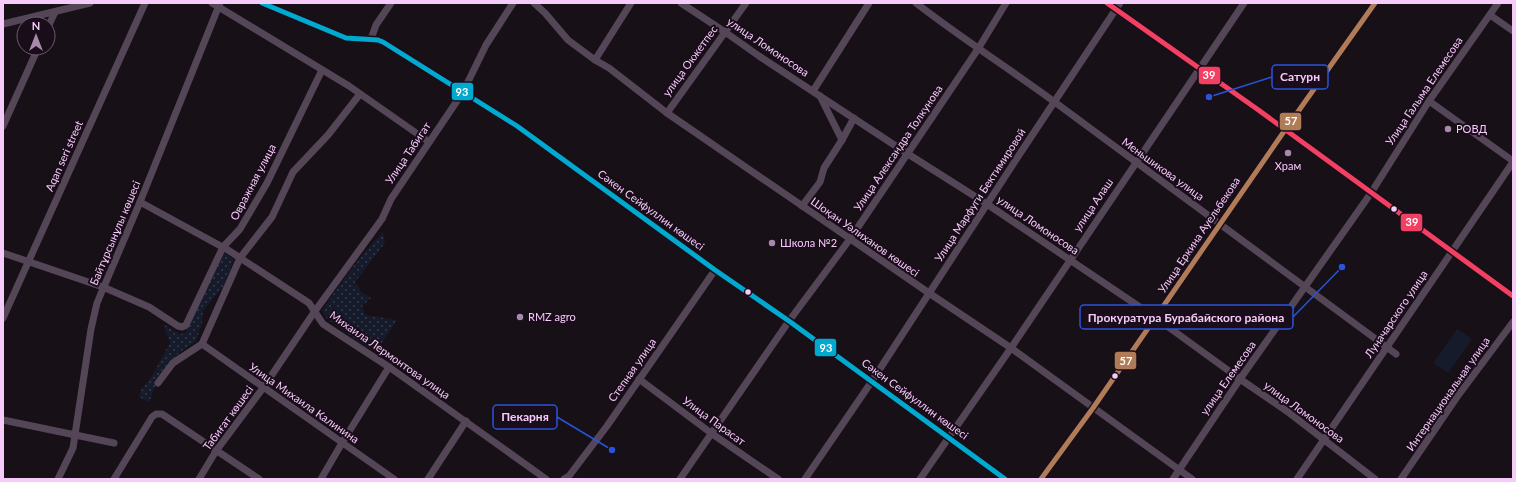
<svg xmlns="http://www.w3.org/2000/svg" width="1516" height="482" viewBox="0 0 1516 482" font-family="Lato,sans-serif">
<defs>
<pattern id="grass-dots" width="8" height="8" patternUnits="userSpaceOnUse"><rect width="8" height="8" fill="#151b2b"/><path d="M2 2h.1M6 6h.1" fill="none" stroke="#383b4b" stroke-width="1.8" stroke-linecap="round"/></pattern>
</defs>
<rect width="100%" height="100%" fill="#171017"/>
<g fill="url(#grass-dots)">
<path d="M383,232L385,243L355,282L361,292L371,298L362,306L365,315L397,320L379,347L368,348L327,319L322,311C340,283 359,257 383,232Z"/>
<polygon points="224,253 234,259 224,285 203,311 202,323 196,341 180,352 162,371 149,402 139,397 141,390 152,376 170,343 163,324 180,334 186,333 189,322 209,284"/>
</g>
<polygon fill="#151b2b" points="1457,329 1472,339 1448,373 1433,363"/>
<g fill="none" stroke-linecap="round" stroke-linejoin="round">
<g stroke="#544657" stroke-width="7">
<polyline points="212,3 349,86 429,142"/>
<polyline points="262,3 346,38 378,40 383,42 517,126 715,270 789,321 1005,479"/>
<polyline points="534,3 545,13 568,40 595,60 609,68 667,113 929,293 1011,348 1192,479"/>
<polyline points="681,3 725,32 759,56 908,154 987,204 1156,318 1240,379 1288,412 1375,479"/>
<path d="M916,3C961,38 1010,69 1056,103C1170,186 1283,270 1396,354"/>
<polyline points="1107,3 1257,109 1513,296"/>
<polyline points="1490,15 1513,31"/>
<polyline points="3,24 90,3"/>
<polyline points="48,27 55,12"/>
<polyline points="371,39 376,25 391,3"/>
<polyline points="595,60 631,3"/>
<polyline points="813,91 869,3"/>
<polyline points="820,96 842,140"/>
<polyline points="1429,101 1513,161"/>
<polyline points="667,113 746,3"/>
<polyline points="3,126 38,48"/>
<polyline points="140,202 228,250 309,303 323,324 389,367 546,479"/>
<polyline points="802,206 820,182 824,168 842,140 854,118"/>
<polyline points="3,253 103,287 149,307 178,326 182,327 186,325 223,247 240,229 267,183 322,70"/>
<polyline points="3,318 145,3"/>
<polyline points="202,344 394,479"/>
<polyline points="639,379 711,433 778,479"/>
<polyline points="158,383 173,363 202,344 240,258 272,217 293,172 328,135 360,94"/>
<polyline points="3,420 114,443"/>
<polyline points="58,479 73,448 91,329 97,303 140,202 220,3"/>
<polyline points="114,479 152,417 156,414 162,414 259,479"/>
<polyline points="199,479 216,451 263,388 315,311 382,219 391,199 463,92 486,45 513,3"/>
<polyline points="321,479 342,443 389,367"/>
<polyline points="428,479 466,421"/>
<polyline points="564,479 569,476 607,426 715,270"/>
<polyline points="680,479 789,321 850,239 978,49 1006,3"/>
<polyline points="805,479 872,381 1021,152 1120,3"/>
<polyline points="920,479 1011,348 1244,3"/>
<polyline points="1041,479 1093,408 1285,130 1375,3"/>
<polyline points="1173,479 1240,379 1371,193 1429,101 1498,3"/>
<polyline points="1297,479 1513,162"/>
<polyline points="1401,479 1457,397 1513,322"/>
</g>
<defs>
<polyline id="bus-1" points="1041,479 1093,408 1285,130 1375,3"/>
<polyline id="bus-2" points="262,3 346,38 378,40 383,42 517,126 715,270 789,321 1005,479"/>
<polyline id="bus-3" points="1107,3 1257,109 1513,296"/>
</defs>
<use href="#bus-1" stroke="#1a0d1a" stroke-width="8"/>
<use href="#bus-2" stroke="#1a0d1a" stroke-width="8"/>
<use href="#bus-3" stroke="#1a0d1a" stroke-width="8"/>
<use href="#bus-1" stroke="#b07c57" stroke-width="5"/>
<use href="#bus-2" stroke="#00a9ce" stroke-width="5"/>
<use href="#bus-3" stroke="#f24062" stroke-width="5"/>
</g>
<g fill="#a78aab" stroke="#1a0d1a" stroke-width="1.5">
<circle cx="1448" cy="129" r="4"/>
<circle cx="1288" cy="153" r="4"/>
<circle cx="772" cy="243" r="4"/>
<circle cx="520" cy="317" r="4"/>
</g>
<g fill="#f5cbfa" stroke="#1a0d1a" stroke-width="1.5">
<circle cx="1394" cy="209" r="3.5"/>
<circle cx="748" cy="292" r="3.5"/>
<circle cx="1115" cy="376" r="3.5"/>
</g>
<g text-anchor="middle" stroke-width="4" stroke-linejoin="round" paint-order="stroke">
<g font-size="11" fill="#f5cbfa" stroke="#1a0d1a">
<text transform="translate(768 47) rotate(34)" y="4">улица Ломоносова</text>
<text transform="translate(690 61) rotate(-54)" y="4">улица Окжетпес</text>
<text transform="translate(1424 91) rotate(-56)" y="4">Улица Галыма Елемесова</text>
<text transform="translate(898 148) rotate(-56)" y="4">Улица Александра Толкунова</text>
<text transform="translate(408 153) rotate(-56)" y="4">Улица Табигат</text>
<text transform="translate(64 156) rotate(-66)" y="4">Aqan seri street</text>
<text transform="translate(1163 169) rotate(36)" y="4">Меньшикова улица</text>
<text transform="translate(253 182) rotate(-62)" y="4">Овражная улица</text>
<text transform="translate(980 195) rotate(-57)" y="4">Улица Марфуги Бектимировой</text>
<text transform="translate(1093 205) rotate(-56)" y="4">улица Алаш</text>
<text transform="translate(651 210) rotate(36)" y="4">Сәкен Сейфуллин көшесі</text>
<text transform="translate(1038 225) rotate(34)" y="4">улица Ломоносова</text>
<text transform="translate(115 233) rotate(-67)" y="4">Байтұрсынұлы көшесі</text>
<text transform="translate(1199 235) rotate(-56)" y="4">Улица Еркина Ауельбекова</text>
<text transform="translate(865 237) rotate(35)" y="4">Шоқан Уәлиханов көшесі</text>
<text transform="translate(1396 314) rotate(-56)" y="4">Луначарского улица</text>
<text transform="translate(390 355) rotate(35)" y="4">Михаила Лермонтова улица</text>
<text transform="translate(632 370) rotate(-55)" y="4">Степная улица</text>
<text transform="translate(1228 378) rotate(-55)" y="4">улица Елемесова</text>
<text transform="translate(1448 394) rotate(-55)" y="4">Интернациональная улица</text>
<text transform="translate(915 399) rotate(36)" y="4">Сәкен Сейфуллин көшесі</text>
<text transform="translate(304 403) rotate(35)" y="4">Улица Михаила Калинина</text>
<text transform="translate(1304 412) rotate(36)" y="4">улица Ломоносова</text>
<text transform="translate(228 418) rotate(-54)" y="4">Табиғат көшесі</text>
<text transform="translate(714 421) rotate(36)" y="4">Улица Парасат</text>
</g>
<g font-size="11" fill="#f5cbfa" stroke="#1a0d1a" text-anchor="start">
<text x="1456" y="133">РОВД</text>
<text x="1288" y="170" text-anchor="middle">Храм</text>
<text x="780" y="247">Школа №2</text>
<text x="528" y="321">RMZ agro</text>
</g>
</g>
<path fill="none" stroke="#2854da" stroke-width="1.5" d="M1209 97L1272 77M1342 267L1293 317M612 450L557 417"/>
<g fill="#2854da" stroke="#1a0d1a" stroke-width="1.5">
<circle cx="1209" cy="97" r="4"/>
<circle cx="1342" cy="267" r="4"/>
<circle cx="612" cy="450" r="4"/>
</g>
<g fill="#1a0d1a" stroke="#2854da" stroke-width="1.5">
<rect x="1272" y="65" width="56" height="24" rx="4"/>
<rect x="1080" y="305" width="213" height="24" rx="4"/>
<rect x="493" y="405" width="64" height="24" rx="4"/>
</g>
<g font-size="12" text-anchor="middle" font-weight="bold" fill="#f5cbfa">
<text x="1300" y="81">Сатурн</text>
<text x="1186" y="322">Прокуратура Бурабайского района</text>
<text x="525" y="421">Пекарня</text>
</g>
<g stroke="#1a0d1a" stroke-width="1.5">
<rect x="1198" y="66" width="23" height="19" rx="4" fill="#f24062"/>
<rect x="451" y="82" width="23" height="19" rx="4" fill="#00a9ce"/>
<rect x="1279" y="112" width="23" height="19" rx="4" fill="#b07c57"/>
<rect x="1400" y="213" width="23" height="19" rx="4" fill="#f24062"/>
<rect x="814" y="338" width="23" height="19" rx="4" fill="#00a9ce"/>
<rect x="1114" y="351" width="23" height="19" rx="4" fill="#b07c57"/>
</g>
<g font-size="11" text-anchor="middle" font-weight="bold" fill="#fff">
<text x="1209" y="79">39</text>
<text x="462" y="96">93</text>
<text x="1291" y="125">57</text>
<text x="1412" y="226">39</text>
<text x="826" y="352">93</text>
<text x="1126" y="365">57</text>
</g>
<rect width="1516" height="482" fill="none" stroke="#f5cbfa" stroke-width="8"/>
<g transform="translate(36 36)"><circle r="19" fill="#1a0d1a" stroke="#725974"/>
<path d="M0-3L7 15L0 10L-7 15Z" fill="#a78aab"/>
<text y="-6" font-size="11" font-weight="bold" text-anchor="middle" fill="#f5cbfa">N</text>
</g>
</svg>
